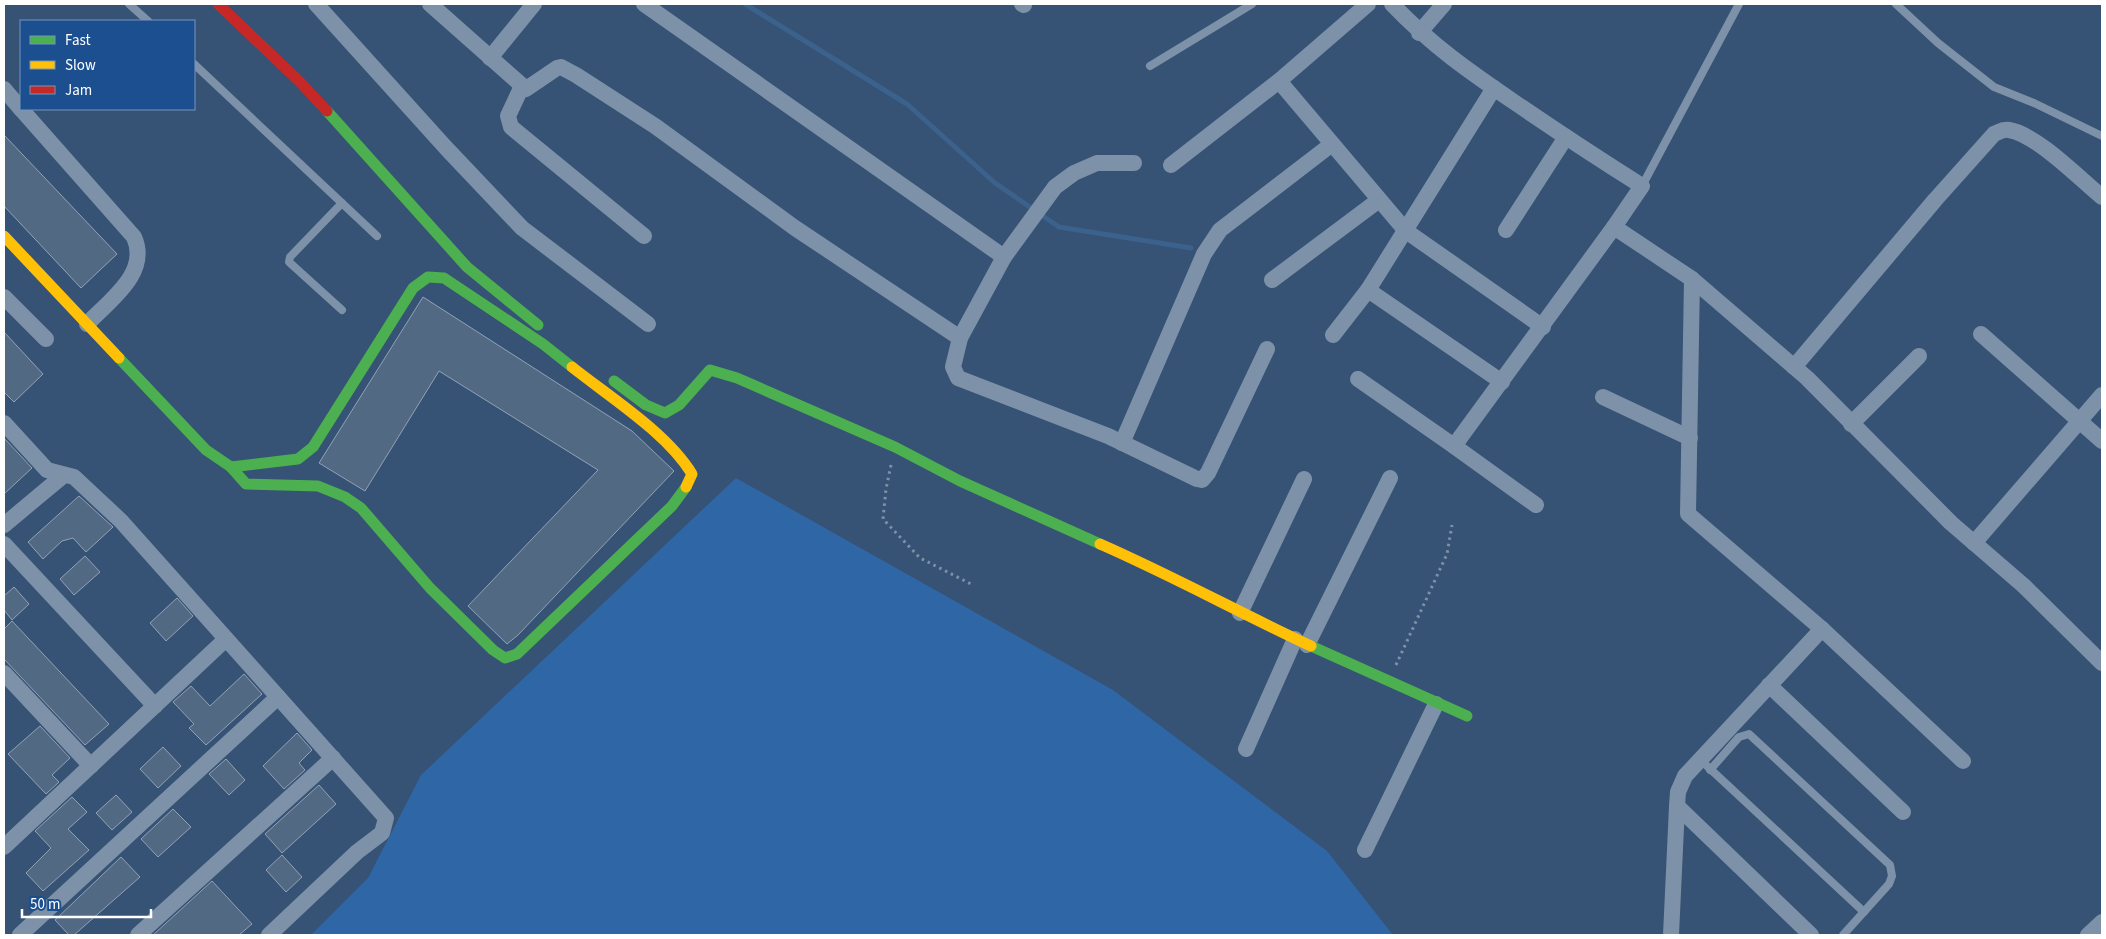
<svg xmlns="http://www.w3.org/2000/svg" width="2106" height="939" viewBox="0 0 2106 939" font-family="'Source Sans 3',sans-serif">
<rect width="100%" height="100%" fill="#365274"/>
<polygon fill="#2f66a5" points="736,478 1113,690 1327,851 1393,935 311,935 368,878 421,775"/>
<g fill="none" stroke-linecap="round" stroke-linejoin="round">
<polyline stroke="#3b618d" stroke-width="5" points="745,4 907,104 995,183 1059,227 1191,248"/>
</g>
<g fill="#526984" stroke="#92a2b6">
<polygon points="4,135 117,254 81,288 4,206"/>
<polygon points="423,297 632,431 674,471 518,635 507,644 468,606 598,470 439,371 365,491 319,463"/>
<polygon points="4,332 43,374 14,402 4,392"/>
<polygon points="4,438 32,468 4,494"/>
<polygon points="79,496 113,527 86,552 73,538 62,541 43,559 28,542"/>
<polygon points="85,556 100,572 74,595 60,579"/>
<polygon points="14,587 29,604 12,620 4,610 4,596"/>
<polygon points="177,598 193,616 166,641 150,623"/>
<polygon points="12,621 109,724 85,745 4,659 4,629"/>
<polygon points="244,674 262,694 206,745 189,728 194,724 173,702 191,686 210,706"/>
<polygon points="40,726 70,758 52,775 59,782 46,794 8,754"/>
<polygon points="297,733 312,750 299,763 305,770 284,789 263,766"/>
<polygon points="163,747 181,766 158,788 140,769"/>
<polygon points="226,759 245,780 229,795 209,774"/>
<polygon points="319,785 336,804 282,853 265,834"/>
<polygon points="116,795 132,812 112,830 96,813"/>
<polygon points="72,797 87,812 68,829 89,850 43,891 26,873 51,848 35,831"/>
<polygon points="173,809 191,827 158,857 141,839"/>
<polygon points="282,855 302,877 286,892 266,870"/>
<polygon points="121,857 140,877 74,935 69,935 55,920"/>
<polygon points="212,881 252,924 239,935 153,935"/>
</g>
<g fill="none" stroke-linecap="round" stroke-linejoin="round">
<g stroke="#7d92a8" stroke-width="3" stroke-dasharray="2.5 4" stroke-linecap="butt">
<polyline points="891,465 886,489 883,519 920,558 971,584"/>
<polyline points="1396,665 1447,554 1452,525"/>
</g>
<g stroke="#7d92a8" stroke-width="8">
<polyline points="129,4 148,21"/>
<polyline points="1896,4 1938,43 1994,87 2034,103 2102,136"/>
<polyline points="194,64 377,236"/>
<polyline points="1150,66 1252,4"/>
<polyline points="1642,186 1739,4"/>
<polyline points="342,310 289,262 290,257 342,203"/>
<polyline points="1707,766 1864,912"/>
<polyline points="1710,770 1739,737 1749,734 1890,865 1892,876 1889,884 1843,935"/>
</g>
<g stroke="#7d92a8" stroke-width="16">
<polyline points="316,4 447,149 522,228 648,324"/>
<polyline points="430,4 526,89 557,68 561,67 576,75 655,126 795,228 960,338 953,367 958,378 1108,436 1197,479 1202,480 1208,473 1267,349"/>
<polyline points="644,4 1004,257"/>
<polyline points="1022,4 1024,5"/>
<path d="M1392,4C1431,45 1470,72 1517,104C1558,132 1599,159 1642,186L1614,227L1692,279L1807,378L1951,523L2024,586L2102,663"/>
<polyline points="1419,33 1444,4"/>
<polyline points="490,58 534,4"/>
<polyline points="1279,81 1406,231 1543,327"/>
<polyline points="522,86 508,116 511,127 644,236"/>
<polyline points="4,89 21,109"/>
<path d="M21,109L134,237C150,273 110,300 87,324"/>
<polyline points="1171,165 1279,81 1368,4"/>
<polyline points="1506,230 1566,137"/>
<polyline points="1692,279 1688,514 1822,629 1963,761"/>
<polyline points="1272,280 1379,200"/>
<polyline points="1368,290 1502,382"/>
<polyline points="4,297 46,339"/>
<polyline points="1981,334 2102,441"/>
<polyline points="1333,335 1368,290 1494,88"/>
<polyline points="960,338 1004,257 1055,187 1074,173 1097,163 1134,163"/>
<path d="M1794,367L1935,200L1994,134C1999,132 2003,129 2009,130C2036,134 2080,179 2102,197"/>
<polyline points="1358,379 1454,446"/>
<polyline points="1603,397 1690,438"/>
<polyline points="4,423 47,470 74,477 121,521 386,818 382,833 357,852 269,935"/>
<polyline points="1851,424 1919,356"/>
<polyline points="1122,443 1204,254 1220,230 1332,144"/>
<polyline points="1536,505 1454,446 1614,227"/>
<polyline points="4,525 64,475"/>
<polyline points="1974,543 2102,395"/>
<polyline points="4,544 155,706"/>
<polyline points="1240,613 1304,479"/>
<polyline points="1307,645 1390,478"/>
<polyline points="4,673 91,766"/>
<polyline points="1769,685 1903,812"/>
<polyline points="1246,749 1295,639"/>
<polyline points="1677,806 1811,935"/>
<polyline points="4,847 226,639"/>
<polyline points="1365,850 1436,704"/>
<polyline points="20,935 278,697"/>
<polyline points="138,935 333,758"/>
<polyline points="1671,935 1677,806 1678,792 1685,776 1822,629"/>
<polyline points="2088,935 2102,922"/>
</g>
<g stroke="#4caf50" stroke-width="11">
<polyline points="327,111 467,267 538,325"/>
<polyline points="119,358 206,450 231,467 298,459 313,447 413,288 428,277 444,278 543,344 572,367"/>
<polyline points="614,381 646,405 665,413 679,405 710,370 737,378 895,447 960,481 1100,544"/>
<polyline points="231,467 246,484 318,486 345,497 361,508 430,588 493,650 505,658 517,654 672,506 686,487"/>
<polyline points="1311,646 1467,716"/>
</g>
<g stroke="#ffc107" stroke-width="11">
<polyline points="4,236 119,358"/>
<path d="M572,367C611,398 667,433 692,474L686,487"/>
<path d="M1100,544C1171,575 1240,613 1311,646"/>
</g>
<polyline stroke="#c62828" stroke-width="11" points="218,4 300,82 327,111"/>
</g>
<rect width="2106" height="939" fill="none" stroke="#ffffff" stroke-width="10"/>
<rect x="20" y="20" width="175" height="90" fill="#1b4f8f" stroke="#7695bc"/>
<rect x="30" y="36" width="25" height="8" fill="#4caf50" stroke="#7695bc"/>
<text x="65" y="45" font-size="15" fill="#ffffff">Fast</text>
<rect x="30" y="61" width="25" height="8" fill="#ffc107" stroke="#7695bc"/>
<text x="65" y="70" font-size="15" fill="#ffffff">Slow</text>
<rect x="30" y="86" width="25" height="8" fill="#c62828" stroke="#7695bc"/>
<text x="65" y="95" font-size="15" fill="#ffffff">Jam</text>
<path d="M22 909v8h129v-8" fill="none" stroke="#ffffff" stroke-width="2.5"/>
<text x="30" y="909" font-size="15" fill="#ffffff" stroke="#1b4f8f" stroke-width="4" paint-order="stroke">50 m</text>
</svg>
